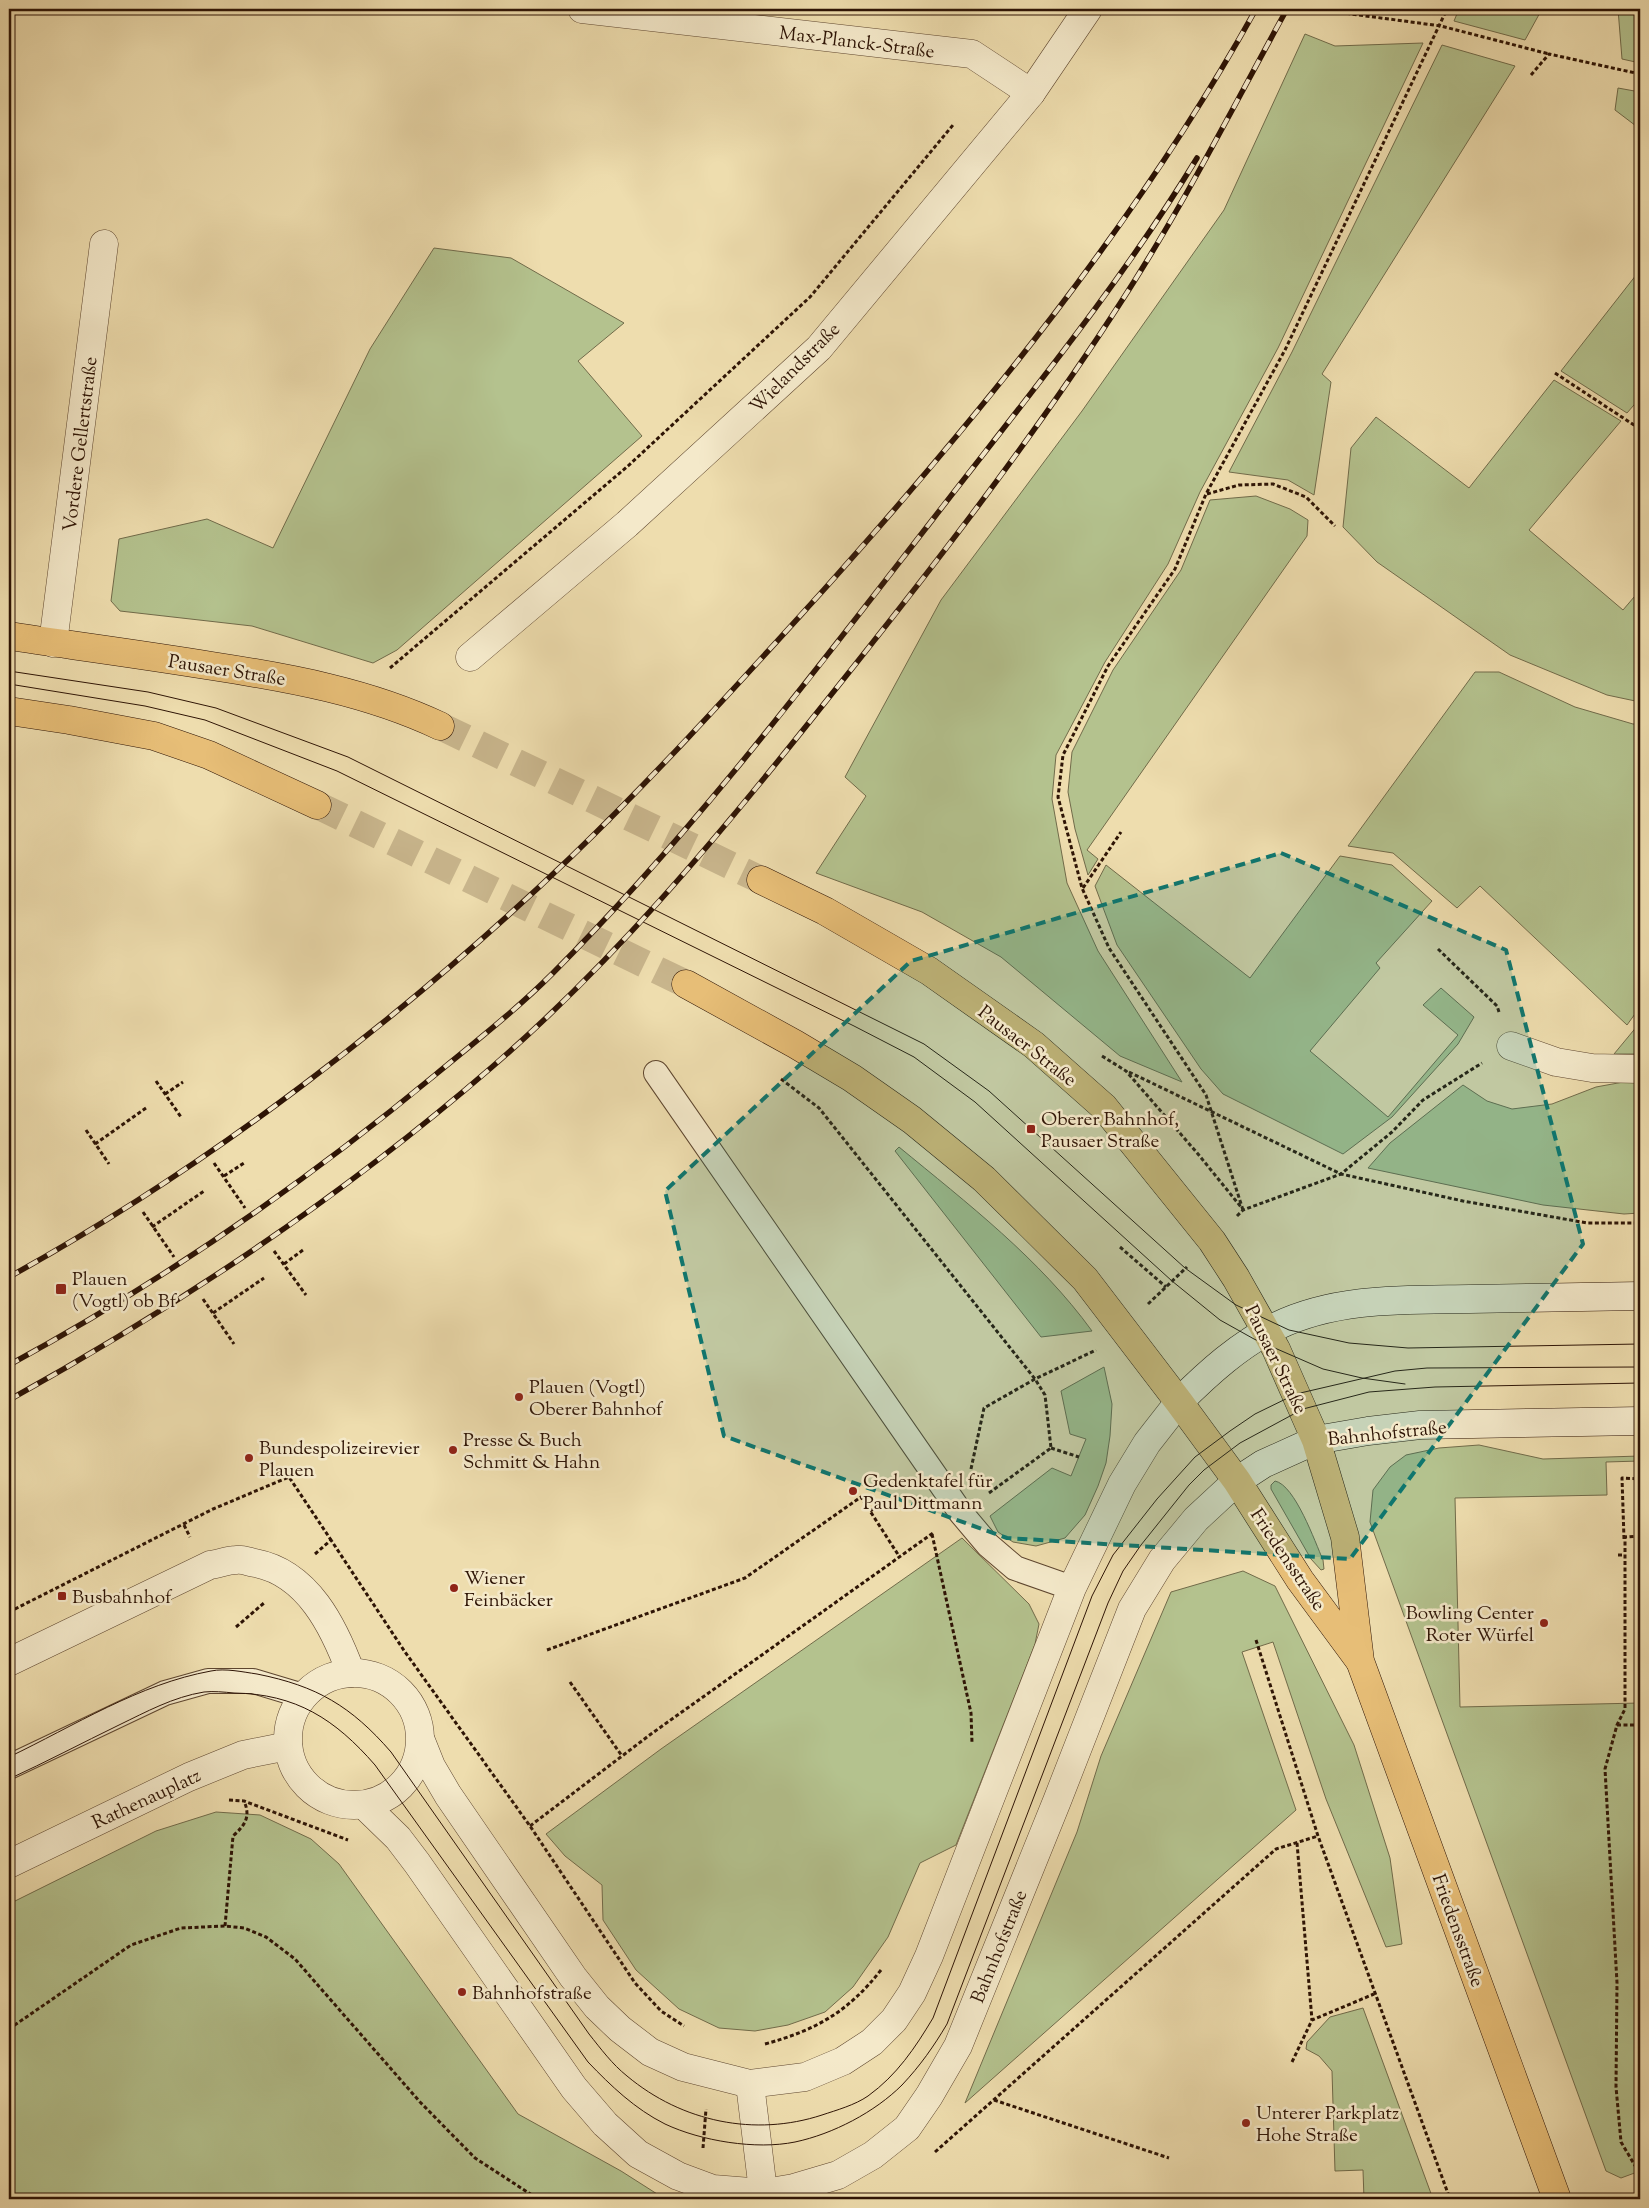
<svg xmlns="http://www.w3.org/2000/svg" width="1649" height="2208" viewBox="0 0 1649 2208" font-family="'Sorts Mill Goudy',serif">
<rect width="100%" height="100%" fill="#eeddae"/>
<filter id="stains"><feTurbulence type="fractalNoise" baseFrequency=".004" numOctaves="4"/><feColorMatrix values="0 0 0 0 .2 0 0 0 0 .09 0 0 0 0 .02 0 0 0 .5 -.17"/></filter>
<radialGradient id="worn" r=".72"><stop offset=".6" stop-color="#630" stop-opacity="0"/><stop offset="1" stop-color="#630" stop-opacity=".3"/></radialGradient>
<g fill="#b4c28e" stroke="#716b4a">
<polygon points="1459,9 1542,9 1525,40 1454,21"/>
<polygon points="1618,9 1640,9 1640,63 1622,59"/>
<polygon points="1305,34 1335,46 1423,43 1278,348 1200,492 1168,564 1105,662 1056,755 1052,799 1067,883 1098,951 1182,1082 1120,1056 1001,957 922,912 816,873 866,796 845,777 941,600 1082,411 1224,210"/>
<polygon points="1442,45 1515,66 1322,374 1331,382 1314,495 1288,480 1229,472 1292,352"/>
<polygon points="1618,88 1640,92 1640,129 1615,110"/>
<polygon points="434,248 511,258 624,323 578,361 642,436 397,650 373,663 252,626 120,611 111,601 119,539 207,519 273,548 370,349"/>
<polygon points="1640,270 1640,398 1627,413 1561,371"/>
<polygon points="1554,380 1621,421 1529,530 1623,610 1640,590 1640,702 1607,695 1510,655 1377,562 1343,527 1351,448 1376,417 1469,488"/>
<polygon points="1256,496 1290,509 1308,520 1307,536 1087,850 1098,859 1088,875 1075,829 1068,792 1072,752 1113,670 1181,570 1210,500"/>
<polygon points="1475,672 1499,672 1575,707 1633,724 1640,724 1640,1007 1627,1025 1480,886 1457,908 1393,853 1348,846"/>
<polygon points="1340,856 1392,865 1432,901 1376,963 1380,968 1310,1051 1388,1117 1458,1035 1423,1005 1441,988 1474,1017 1458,1044 1392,1117 1343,1154 1223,1094 1201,1069 1117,945 1095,886 1106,865 1250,978"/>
<polygon points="1640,1022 1640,1054 1614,1054 1638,1025"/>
<polygon points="1640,1079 1640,1213 1624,1214 1543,1205 1368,1168 1390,1143 1463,1085 1487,1101 1512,1109 1552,1104 1596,1087"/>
<path d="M899,1147C967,1203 1040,1259 1092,1331L1041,1337L895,1151Z"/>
<polygon points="1104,1367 1112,1404 1110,1436 1106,1463 1098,1486 1085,1515 1065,1538 1036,1546 1013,1542 998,1532 990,1516 1052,1468 1071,1476 1086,1439 1070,1434 1061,1391"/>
<polygon points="1479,1445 1543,1459 1640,1456 1640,1461 1606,1462 1607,1495 1455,1498 1460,1707 1640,1703 1640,2171 1621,2178 1606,2171 1370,1522 1373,1490 1390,1467 1406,1455 1439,1448"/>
<path d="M1275,1481C1295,1485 1315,1542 1323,1560L1324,1569L1321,1570L1311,1559L1271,1489V1485Z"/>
<polygon points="962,1538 1029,1604 1039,1624 1035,1644 956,1845 920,1863 888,1937 853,1987 825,2012 788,2025 755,2031 719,2028 679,2009 636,1970 603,1920 602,1885 565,1856 546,1834 661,1749"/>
<polygon points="1243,1571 1275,1586 1354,1745 1390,1858 1402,1944 1386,1947 1326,1799 1273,1642 1242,1652 1296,1810 965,2103 1077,1832 1101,1756 1171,1592"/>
<polygon points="216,1812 260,1815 311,1839 339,1864 518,2114 621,2171 665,2199 9,2199 9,1904 156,1831"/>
<polygon points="1363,2008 1433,2199 1364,2199 1363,2170 1335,2171 1332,2071 1319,2056 1306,2049 1307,2042 1330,2017"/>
</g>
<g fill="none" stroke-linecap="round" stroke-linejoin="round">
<g stroke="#c8b58c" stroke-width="28" stroke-dasharray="28 14" stroke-linecap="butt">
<polyline points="440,726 761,880"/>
<polyline points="317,805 686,984"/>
</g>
<defs>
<g id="lane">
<polyline points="656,1073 961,1513 988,1545 1015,1568 1072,1588"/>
<polyline points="9,1767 165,1693 208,1681 253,1681 303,1696"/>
</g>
<g id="street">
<polyline points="582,9 972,54 1031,93"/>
<polyline points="53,643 104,244"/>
<polyline points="470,657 627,524 819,348 1031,93 1088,9"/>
<polyline points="1511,1046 1556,1062 1592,1068 1640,1069"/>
<path d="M9,1662L210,1565C218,1564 228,1560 236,1560C242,1559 249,1562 255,1563C308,1573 334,1627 351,1673"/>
<circle cx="354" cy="1739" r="66"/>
<polyline points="421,1741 431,1766 448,1795 573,1977 597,2007 620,2029 650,2052 683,2067 750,2084 805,2077 843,2061 872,2042 894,2020 912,1993 929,1956 1072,1588 1122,1484 1147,1443 1179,1402"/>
<polyline points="364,1805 398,1838 417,1863 574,2088 605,2124 638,2154 678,2176 713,2189 764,2193 794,2188 838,2175 873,2155 907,2128 929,2096 958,2046 1057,1801 1132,1609 1162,1560 1196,1519 1237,1481"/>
<polyline points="9,1864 189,1777 243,1755 288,1746"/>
<polyline points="750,2084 764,2199"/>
</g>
<g id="secondary">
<path d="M1179,1402C1208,1373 1240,1344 1277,1326C1337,1297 1405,1300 1470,1299C1527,1298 1584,1297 1640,1296"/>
<polyline points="1237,1481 1263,1464 1316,1440 1368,1431 1420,1425 1640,1421"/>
</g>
<g id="primary">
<path d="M9,636C77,646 145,655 212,666C290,678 368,692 440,726"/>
<polyline points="9,711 69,720 154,736 209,755 317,805"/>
<polyline points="761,880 825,911 929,971 1034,1045 1104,1107 1212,1241 1236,1278 1276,1349 1316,1440 1345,1537 1360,1661 1557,2199"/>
<polyline points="686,984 795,1044 852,1078 912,1120 984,1179 1085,1279 1179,1402 1237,1481 1300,1580 1359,1660"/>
</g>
</defs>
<use href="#lane" stroke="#5e462f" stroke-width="26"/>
<use href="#street" stroke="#5e462f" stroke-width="29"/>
<use href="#secondary" stroke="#2e1405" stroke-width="29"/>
<use href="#primary" stroke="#2e1405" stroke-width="29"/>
<g stroke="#2e1405" stroke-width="3" stroke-dasharray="4 2.5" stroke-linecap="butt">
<polyline points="1314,9 1441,26 1549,54"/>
<polyline points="1531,75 1549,54 1640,74"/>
<polyline points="1555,373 1640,429"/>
<polyline points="1207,494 1239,485 1273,484 1306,497 1335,526"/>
<polyline points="390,668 628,466 810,297 953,125"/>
<polyline points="1083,888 1121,832"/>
<polyline points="1438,949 1497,1006 1499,1012"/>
<polyline points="1102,1056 1126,1071 1198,1154 1241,1207"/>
<polyline points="1129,1072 1341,1174 1463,1201 1587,1223 1640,1223"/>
<polyline points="781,1079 819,1108 1035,1379 1045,1395 1051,1448"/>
<polyline points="156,1081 181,1117"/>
<polyline points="165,1094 183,1082"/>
<polyline points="86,1130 109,1164"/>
<polyline points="95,1144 146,1108"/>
<polyline points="214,1163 245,1208"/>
<polyline points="224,1176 244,1163"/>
<polyline points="1243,1210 1206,1095 1109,948 1082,888 1058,797 1063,755 1108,666 1175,569 1206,494 1285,350 1447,9"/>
<polyline points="143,1212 174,1257"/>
<polyline points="1237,1216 1243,1210 1341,1174 1392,1132 1423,1100 1482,1063"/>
<polyline points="152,1227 204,1191"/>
<polyline points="1120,1247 1166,1287"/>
<polyline points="274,1251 306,1295"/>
<polyline points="284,1264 303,1250"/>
<polyline points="203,1299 234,1344"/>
<polyline points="1148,1304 1187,1267"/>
<polyline points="213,1313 264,1278"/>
<polyline points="1051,1448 1079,1457"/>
<polyline points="971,1469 984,1408 1035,1379 1096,1350"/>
<polyline points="989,1493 1051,1448"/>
<polyline points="870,1511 875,1508"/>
<polyline points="184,1525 190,1537"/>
<polyline points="932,1534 971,1713 972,1743"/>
<polyline points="1640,1536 1625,1537 1625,1709 1617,1725 1605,1769 1617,1983 1616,2087 1621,2142 1640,2174"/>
<polyline points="1624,1539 1622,1478 1640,1479"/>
<polyline points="315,1554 331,1540 405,1652 530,1826 635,1983 661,2011 684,2026"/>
<polyline points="1618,1555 1624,1555"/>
<polyline points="9,1612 213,1509 289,1477 331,1540"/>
<polyline points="236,1627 264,1603"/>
<polyline points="1256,1640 1318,1836 1450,2199"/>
<polyline points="547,1650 745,1578 861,1497 899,1556"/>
<polyline points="570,1682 622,1756"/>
<polyline points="1617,1725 1640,1725"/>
<polyline points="229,1800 244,1801 348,1840"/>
<polyline points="530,1826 651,1734 933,1533"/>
<polyline points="1297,1843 1312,2020"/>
<path d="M225,1926L233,1836C245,1825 251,1817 244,1801"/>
<polyline points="9,2029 131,1945 181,1928 225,1926 244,1928 266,1937 295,1959 420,2102 475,2158 538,2199"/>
<path d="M765,2044C816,2030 848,2012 881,1970"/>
<polyline points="1292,2062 1312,2020 1374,1994"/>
<polyline points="994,2100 1169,2158"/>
<polyline points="703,2148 706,2109"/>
<polyline points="935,2152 1276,1849 1318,1836"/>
</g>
<use href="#lane" stroke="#f4e9ca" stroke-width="24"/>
<use href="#street" stroke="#f4e9ca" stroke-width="28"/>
<use href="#secondary" stroke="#f4e9ca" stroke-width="28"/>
<use href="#primary" stroke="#e7be77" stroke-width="28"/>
<g stroke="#2e1405" stroke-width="1">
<polyline points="9,671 148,692 216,708 348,757 924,1044 989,1091 1185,1268 1236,1305 1289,1330 1349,1343 1408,1348 1640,1344"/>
<polyline points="9,684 145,706 205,720 337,771 854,1026 914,1057 975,1102 1172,1281 1220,1320 1254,1339 1323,1369 1362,1378 1405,1384"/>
<path d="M9,1757C74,1726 139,1684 211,1671C225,1668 243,1672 257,1674C317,1686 351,1706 391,1752L589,2034C601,2049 612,2064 627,2076C682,2122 755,2137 822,2115C837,2110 855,2105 868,2096C897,2075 915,2048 933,2018L1092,1596L1113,1555L1157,1499L1195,1457L1230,1431L1255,1414L1296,1394L1395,1371L1427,1368L1640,1367"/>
<path d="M9,1779C46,1762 82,1743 119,1725C146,1712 173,1697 204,1692C213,1691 224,1692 234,1693C296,1694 335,1719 375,1765L588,2062C611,2086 635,2109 665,2124C701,2141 756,2150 795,2142C833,2134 875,2112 902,2085C920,2066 934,2046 947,2024L1108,1603L1123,1571L1141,1545L1189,1485L1204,1470L1240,1443L1303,1409L1369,1392L1435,1387L1640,1383"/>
</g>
<defs>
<g id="rail">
<path d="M9,1277C210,1166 406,1015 572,856C658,773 739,683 820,594C982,413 1138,222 1256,9"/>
<path d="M9,1365C160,1283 302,1185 435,1075C475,1042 516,1010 552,974C692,834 812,675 933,519C1024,401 1120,285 1197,158"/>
<path d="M9,1400C180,1305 343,1196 492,1067C611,964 713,843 811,720C919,585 1027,448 1121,302C1182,208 1233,107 1287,9"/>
</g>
</defs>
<use href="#rail" stroke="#2e1405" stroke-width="5.5"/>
<use href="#rail" stroke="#f4e9ca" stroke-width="4" stroke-dasharray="11" stroke-linecap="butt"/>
</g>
<path fill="#0f766e" fill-opacity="0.2" stroke="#0f766e" stroke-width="4" stroke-dasharray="10 6" stroke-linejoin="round" d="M1281,853L1506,950L1583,1244L1350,1559L1007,1538L724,1436L665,1191L911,961Z"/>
<g fill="#8f2418" stroke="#f4e9ca" stroke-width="2">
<rect x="1026" y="1124" width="10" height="10" rx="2.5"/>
<rect x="55" y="1283" width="12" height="12" rx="2.5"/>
<circle cx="519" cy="1397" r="5"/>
<circle cx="453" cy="1450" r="5"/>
<circle cx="249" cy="1458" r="5"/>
<circle cx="853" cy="1491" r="5"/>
<circle cx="454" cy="1588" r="5"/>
<rect x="57" y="1591" width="10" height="10" rx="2.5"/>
<circle cx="1544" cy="1623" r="5"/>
<circle cx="462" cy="1992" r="5"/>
<circle cx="1246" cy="2123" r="5"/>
</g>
<g text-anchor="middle" stroke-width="5" stroke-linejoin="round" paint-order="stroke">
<g font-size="19" fill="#2e1405" stroke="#f4e9ca">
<text transform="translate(857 41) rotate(7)" y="7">Max-Planck-Straße</text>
<text transform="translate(794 367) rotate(-45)" y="7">Wielandstraße</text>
<text transform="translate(79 444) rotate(-83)" y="7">Vordere Gellertstraße</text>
<text transform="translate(227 669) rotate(9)" y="7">Pausaer Straße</text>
<text transform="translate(1028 1045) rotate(38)" y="7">Pausaer Straße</text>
<text transform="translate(1277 1359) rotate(64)" y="7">Pausaer Straße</text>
<text transform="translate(1387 1432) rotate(-6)" y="7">Bahnhofstraße</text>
<text transform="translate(1289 1559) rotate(56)" y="7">Friedensstraße</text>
<text transform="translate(146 1798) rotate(-25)" y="7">Rathenauplatz</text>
<text transform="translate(1459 1930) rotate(70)" y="7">Friedensstraße</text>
<text transform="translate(998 1946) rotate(-68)" y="7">Bahnhofstraße</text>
</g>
<g font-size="19" fill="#2e1405" stroke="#f4e9ca" text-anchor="start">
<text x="1041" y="1125">Oberer Bahnhof,<tspan x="1041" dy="22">Pausaer Straße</tspan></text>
<text x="72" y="1285">Plauen<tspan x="72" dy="22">(Vogtl) ob Bf</tspan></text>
<text x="529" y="1393">Plauen (Vogtl)<tspan x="529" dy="22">Oberer Bahnhof</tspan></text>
<text x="463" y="1446">Presse &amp; Buch<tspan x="463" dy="22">Schmitt &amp; Hahn</tspan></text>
<text x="259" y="1454">Bundespolizeirevier<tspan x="259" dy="22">Plauen</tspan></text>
<text x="863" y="1487">Gedenktafel für<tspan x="863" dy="22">Paul Dittmann</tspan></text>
<text x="464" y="1584">Wiener<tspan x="464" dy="22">Feinbäcker</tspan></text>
<text x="72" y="1603">Busbahnhof</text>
<text x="1534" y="1619" text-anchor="end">Bowling Center<tspan x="1534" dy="22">Roter Würfel</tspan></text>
<text x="472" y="1999">Bahnhofstraße</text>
<text x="1256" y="2119">Unterer Parkplatz<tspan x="1256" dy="22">Hohe Straße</tspan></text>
</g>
</g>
<rect width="1649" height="2208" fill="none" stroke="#eeddae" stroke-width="30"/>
<rect x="10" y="10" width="1629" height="2188" fill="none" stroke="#2e1405" stroke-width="2.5"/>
<rect x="15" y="15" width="1619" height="2178" fill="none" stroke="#2e1405"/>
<rect width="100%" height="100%" filter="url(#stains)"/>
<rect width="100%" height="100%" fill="url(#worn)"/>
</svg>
